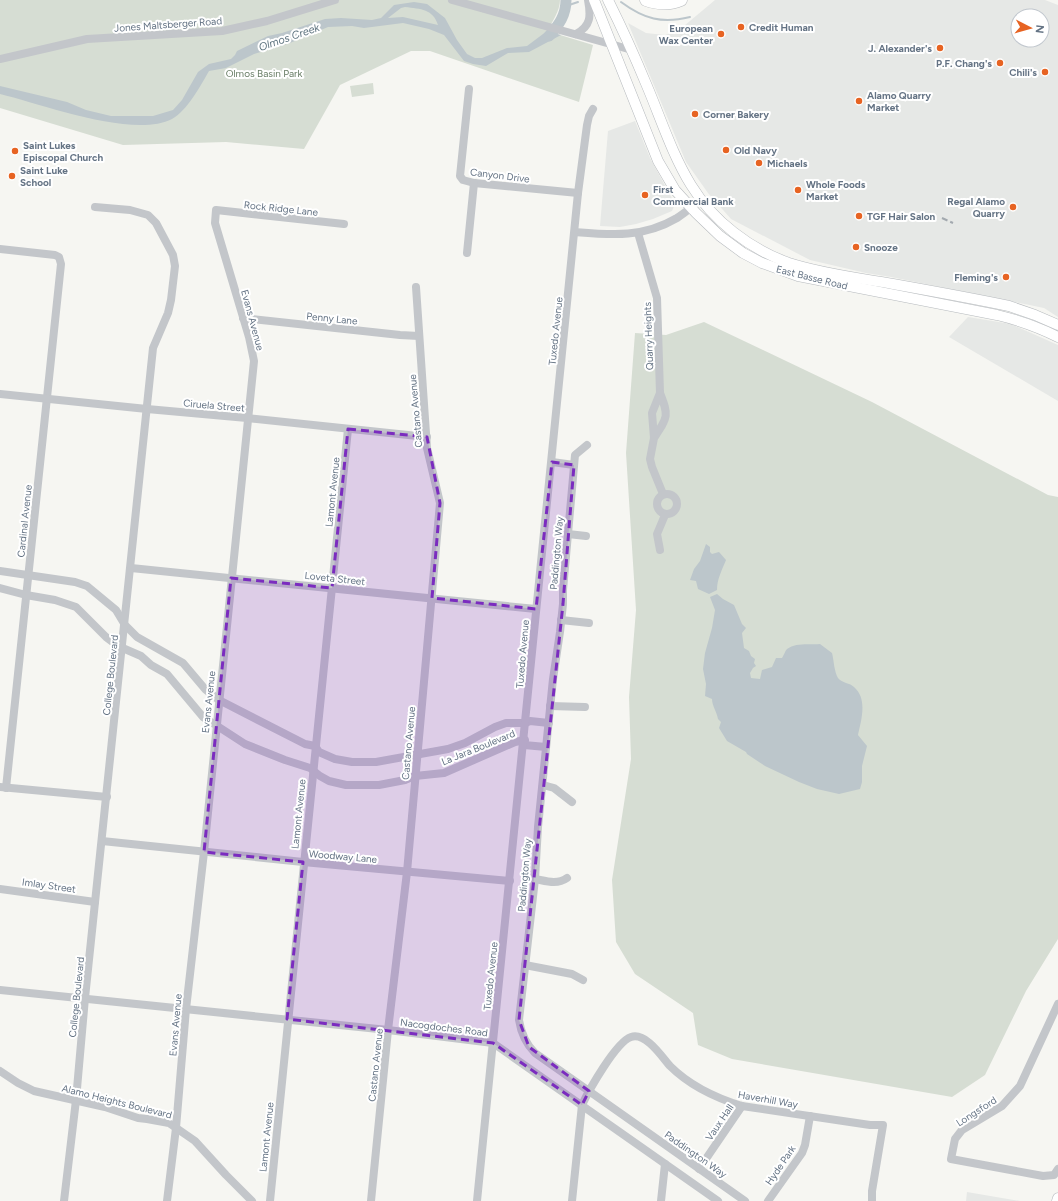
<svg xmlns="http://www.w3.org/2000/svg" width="1058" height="1201" viewBox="0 0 1058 1201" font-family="Figtree,sans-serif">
<rect width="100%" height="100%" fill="#f6f6f2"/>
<g fill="#e6e8e6" fill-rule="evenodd">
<path d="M715,0H1045L1058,5V317L1044,308L891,277L866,273L810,260L731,219L708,193L686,162L628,23L646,33L665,35L678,31ZM1018,16H1042V40H1018Z"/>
<polygon points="635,121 650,158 675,204 672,211 653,219 636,224 620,227 600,226 608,131"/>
<polygon points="968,317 1011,324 1058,345 1058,401 949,337"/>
<polygon points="967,1192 1020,1201 966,1201"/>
</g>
<g fill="#d6ddd3">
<path d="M0,0H560C560,11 552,22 547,31L593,45L579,102L430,51H411L340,85L304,149L226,142L123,145L0,108Z"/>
<polygon points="373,83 374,94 352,97 350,86"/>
<polygon points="704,322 872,402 1048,495 1058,497 1058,939 1026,991 985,1075 952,1097 732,1059 698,1045 693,1013 635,974 616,942 612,880 631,759 629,697 636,610 626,453 635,333 666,335"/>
</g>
<g fill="#bcc6cb" fill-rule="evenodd">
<path d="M414,2L427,4L445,18L457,40L467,54L475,58H482L507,48L527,46L547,31L561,35L529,52L508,53L486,66L473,64L464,61L444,35L429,29L403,23L364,28L352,26L328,27L290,43L254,54L226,68L209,71C201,85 187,111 172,119C133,139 42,104 0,94V86L67,102L86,110L111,116H153L173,110L182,100L198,72L209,64L231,59L235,55L237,51L268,36L282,33L325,19L341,18L372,20L381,18L394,5ZM405,7C421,9 433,9 438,25L403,17L388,18L401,8Z"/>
<path d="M706,544L710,547V552L712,554L719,552L726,560C722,570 717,579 717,590L709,594L698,589L696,581L690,580L694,569L700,561Z"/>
<path d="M717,594L723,599L734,605L742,624L746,628L742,633L744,648L749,651L751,656L755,659L754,663L756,666L753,668L750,673L751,678L760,679L762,670L772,667L776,658H782C784,655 785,651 787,649C796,642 810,645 820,644L832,653C834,661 834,671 838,678C842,683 850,683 854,687C868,699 861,721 858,735L867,746L862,766V782L860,789L839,794L817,789L799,782L765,766L747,754L746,752L727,741L719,728L721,722L718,719C717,712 712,706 712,699L705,696L706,684L703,669L705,653L712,628L715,610L710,597Z"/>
</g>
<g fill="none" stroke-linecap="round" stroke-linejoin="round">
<g stroke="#bcc6cb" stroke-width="2">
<path d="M621,2C644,19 662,24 690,17"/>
<polyline points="566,6 578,2"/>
</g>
<path stroke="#bcc6cb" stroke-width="11" d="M549,36C559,25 566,15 566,0"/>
<defs>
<g id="major">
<path d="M594,0L658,161L675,190L696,213L720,236L743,253L762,263L798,276L997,315C1018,320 1038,327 1058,337"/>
<path d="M608,0C622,28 635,57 647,86C661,119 672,154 691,185C713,221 750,249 789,263C823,274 859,278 893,284C932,291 971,298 1009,306L1035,315L1058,325"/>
<polyline points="1057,1201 1058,1198"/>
</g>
<path id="highway" d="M646,0C657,4 669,5 681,0"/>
</defs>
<use href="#major" stroke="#b6babe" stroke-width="11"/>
<use href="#highway" stroke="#b6b9bc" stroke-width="13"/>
<g stroke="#c3c6ca" stroke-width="8">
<polyline points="452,0 632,50"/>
<path d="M576,34C591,26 591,16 588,0"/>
<polyline points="0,59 87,39 222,31 267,21 335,0"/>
<polyline points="469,89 460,176 463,180 474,183 578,193"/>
<path d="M575,232C612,235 643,238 677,218C685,213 693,206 701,200"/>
<polyline points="638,233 657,298 660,393"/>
<polyline points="0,249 55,255 59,257 61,264 6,788"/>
<polyline points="467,253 474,183"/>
<polyline points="243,318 400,335 419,336"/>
<polyline points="0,394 147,409 247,418 427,437"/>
<path d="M654,438C668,417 669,416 660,393L652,413L654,438L650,459L652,467L663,494"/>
<path d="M587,445L575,455L563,590V604L560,632L553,679L538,827L535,879L519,1020C521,1033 526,1044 535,1053L745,1201"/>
<polyline points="552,462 574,465"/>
<circle cx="667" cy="504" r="10"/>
<polyline points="568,534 586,536"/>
<polyline points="660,550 657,534 665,515"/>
<polyline points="131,568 536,609"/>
<polyline points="0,571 75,582 87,586 116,610 125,625 137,637 183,663 205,689 219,700 305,744 315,746 319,752 335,759 352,762 376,762 448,749 465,743 495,727 506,723 526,723 530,721 549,723"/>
<polyline points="0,588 26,595 55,600 76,607 106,637 118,646 141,656 151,665 167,674 203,717 208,720 245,744 285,760 310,768 320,776 329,781 346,785 379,785 405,780 415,776 444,773 515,742 525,740"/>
<polyline points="561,620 589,623"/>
<polyline points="550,706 585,707"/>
<polyline points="524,745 546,747"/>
<polyline points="543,785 554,788 572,802"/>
<polyline points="0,787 107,797"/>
<polyline points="102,841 303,862 510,881"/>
<path d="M535,879C546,881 557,885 567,878"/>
<polyline points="0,889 95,902"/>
<polyline points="525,965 572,974 583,980"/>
<polyline points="0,990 388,1030 493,1043 718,1201"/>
<polyline points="1058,1004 1020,1086 1002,1106 962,1130 955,1139 951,1159 1043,1176 1054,1175 1058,1169"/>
<polyline points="0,1071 18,1083 34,1091 105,1107 138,1118 147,1119 169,1123 195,1141 226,1175 252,1201"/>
<polyline points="699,1169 742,1106"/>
<polyline points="64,1201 76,1100 85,998 153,348 168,313 171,300 175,266 173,255 156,223 148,215 130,210 95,207"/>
<polyline points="167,1201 176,1128 186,1009 204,852 254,361 249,337 215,223 216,210 344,224"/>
<polyline points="270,1201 348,429"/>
<polyline points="371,1201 388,1030 407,872 440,503 427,448 416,287"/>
<path d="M477,1201C512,865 545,529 578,193L587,125L589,116L593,109"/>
<path d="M572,1201L582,1105C589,1090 616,1042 631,1037C646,1032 662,1057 670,1066C690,1086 716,1098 742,1106L870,1125H883L872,1191V1201"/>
<polyline points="661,1201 665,1164"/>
<polyline points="768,1201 802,1153 805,1145 810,1116"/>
</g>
<use href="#major" stroke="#fff" stroke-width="10"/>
<use href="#highway" stroke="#fff" stroke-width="12"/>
<polyline stroke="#a3a9af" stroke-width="2" stroke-dasharray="6 3" stroke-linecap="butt" points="942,218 953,223"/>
</g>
<path fill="#7b2cbf" fill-opacity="0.2" stroke="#7b2cbf" stroke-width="3" stroke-dasharray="8 5" stroke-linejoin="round" d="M348,429L427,437L440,503L432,598L536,609L552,462L574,465L563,604L519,1020L529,1047L589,1091L582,1105L493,1043L287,1019L303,862L204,852L231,578L332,588Z"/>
<g fill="#e76322" stroke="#fff" stroke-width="1.5">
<circle cx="741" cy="27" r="4"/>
<circle cx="721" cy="34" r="4"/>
<circle cx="940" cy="48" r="4"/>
<circle cx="1000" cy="63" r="4"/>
<circle cx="1045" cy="72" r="4"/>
<circle cx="859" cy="101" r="4"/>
<circle cx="695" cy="114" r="4"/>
<circle cx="726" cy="150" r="4"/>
<circle cx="15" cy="151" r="4"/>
<circle cx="759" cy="163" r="4"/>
<circle cx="12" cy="176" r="4"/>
<circle cx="798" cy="190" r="4"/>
<circle cx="645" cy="195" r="4"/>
<circle cx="1013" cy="207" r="4"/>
<circle cx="859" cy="216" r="4"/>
<circle cx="856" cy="247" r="4"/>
<circle cx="1006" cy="277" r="4"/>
</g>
<g text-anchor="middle" stroke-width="4" stroke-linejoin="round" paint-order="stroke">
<g font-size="10" fill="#647384" stroke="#fff">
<text transform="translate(168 24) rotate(-4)" y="4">Jones Maltsberger Road</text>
<text transform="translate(500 175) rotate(7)" y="4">Canyon Drive</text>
<text transform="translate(281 208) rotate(6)" y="4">Rock Ridge Lane</text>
<text transform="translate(812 277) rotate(14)" y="4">East Basse Road</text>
<text transform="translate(332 318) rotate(6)" y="4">Penny Lane</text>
<text transform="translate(253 320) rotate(75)" y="4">Evans Avenue</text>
<text transform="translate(555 331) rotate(-84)" y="4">Tuxedo Avenue</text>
<text transform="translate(648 336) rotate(-92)" y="4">Quarry Heights</text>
<text transform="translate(214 405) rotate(5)" y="4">Ciruela Street</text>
<text transform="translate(415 411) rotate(-95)" y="4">Castano Avenue</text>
<text transform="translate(332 492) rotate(-84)" y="4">Lamont Avenue</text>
<text transform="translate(24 521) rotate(-84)" y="4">Cardinal Avenue</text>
<text transform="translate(556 553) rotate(-85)" y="4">Paddington Way</text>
<text transform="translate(335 578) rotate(6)" y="4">Loveta Street</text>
<text transform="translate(522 654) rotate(-85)" y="4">Tuxedo Avenue</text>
<text transform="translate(110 675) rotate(-84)" y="4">College Boulevard</text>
<text transform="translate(208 702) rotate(-84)" y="4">Evans Avenue</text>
<text transform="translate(408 743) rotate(-85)" y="4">Castano Avenue</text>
<text transform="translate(478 747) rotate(-22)" y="4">La Jara Boulevard</text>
<text transform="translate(298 814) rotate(-84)" y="4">Lamont Avenue</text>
<text transform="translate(343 856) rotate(5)" y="4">Woodway Lane</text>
<text transform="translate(524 875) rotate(-85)" y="4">Paddington Way</text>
<text transform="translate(49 885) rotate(8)" y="4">Imlay Street</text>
<text transform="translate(490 976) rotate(-84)" y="4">Tuxedo Avenue</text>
<text transform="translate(76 997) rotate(-84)" y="4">College Boulevard</text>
<text transform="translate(175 1025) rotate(-85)" y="4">Evans Avenue</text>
<text transform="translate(444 1027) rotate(7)" y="4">Nacogdoches Road</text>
<text transform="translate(375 1065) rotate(-84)" y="4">Castano Avenue</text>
<text transform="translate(768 1099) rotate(10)" y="4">Haverhill Way</text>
<text transform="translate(117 1101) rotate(14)" y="4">Alamo Heights Boulevard</text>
<text transform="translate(976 1111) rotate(-33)" y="4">Longsford</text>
<text transform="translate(719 1122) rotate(-56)" y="4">Vaux Hall</text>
<text transform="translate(266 1137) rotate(-84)" y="4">Lamont Avenue</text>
<text transform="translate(696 1154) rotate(35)" y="4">Paddington Way</text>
<text transform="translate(780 1165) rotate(-56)" y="4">Hyde Park</text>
</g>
<g font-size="10" font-weight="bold" fill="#647384" stroke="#fff" text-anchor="start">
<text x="749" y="31">Credit Human</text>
<text x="713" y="32" text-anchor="end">European<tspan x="713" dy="12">Wax Center</tspan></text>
<text x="932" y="52" text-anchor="end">J. Alexander's</text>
<text x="992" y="67" text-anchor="end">P.F. Chang's</text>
<text x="1037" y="76" text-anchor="end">Chili's</text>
<text x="867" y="99">Alamo Quarry<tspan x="867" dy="12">Market</tspan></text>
<text x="703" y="118">Corner Bakery</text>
<text x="23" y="149">Saint Lukes<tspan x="23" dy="12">Episcopal Church</tspan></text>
<text x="734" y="154">Old Navy</text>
<text x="767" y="167">Michaels</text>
<text x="20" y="174">Saint Luke<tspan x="20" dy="12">School</tspan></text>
<text x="806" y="188">Whole Foods<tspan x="806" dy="12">Market</tspan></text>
<text x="653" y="193">First<tspan x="653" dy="12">Commercial Bank</tspan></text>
<text x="1005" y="205" text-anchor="end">Regal Alamo<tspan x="1005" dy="12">Quarry</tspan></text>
<text x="867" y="220">TGF Hair Salon</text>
<text x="864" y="251">Snooze</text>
<text x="998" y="281" text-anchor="end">Fleming's</text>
</g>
<g font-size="10" fill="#667b63" stroke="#fff">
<text x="264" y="77">Olmos Basin Park</text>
</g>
<g font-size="11" font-style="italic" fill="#607581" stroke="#fff">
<text transform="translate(289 37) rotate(-19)" y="4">Olmos Creek</text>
</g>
</g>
<g transform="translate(1030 28) rotate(96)"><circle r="19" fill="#ffffff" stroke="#c1c7ce"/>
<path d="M0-3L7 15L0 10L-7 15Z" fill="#e76322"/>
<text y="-6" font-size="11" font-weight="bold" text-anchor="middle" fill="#647384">N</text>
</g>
</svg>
